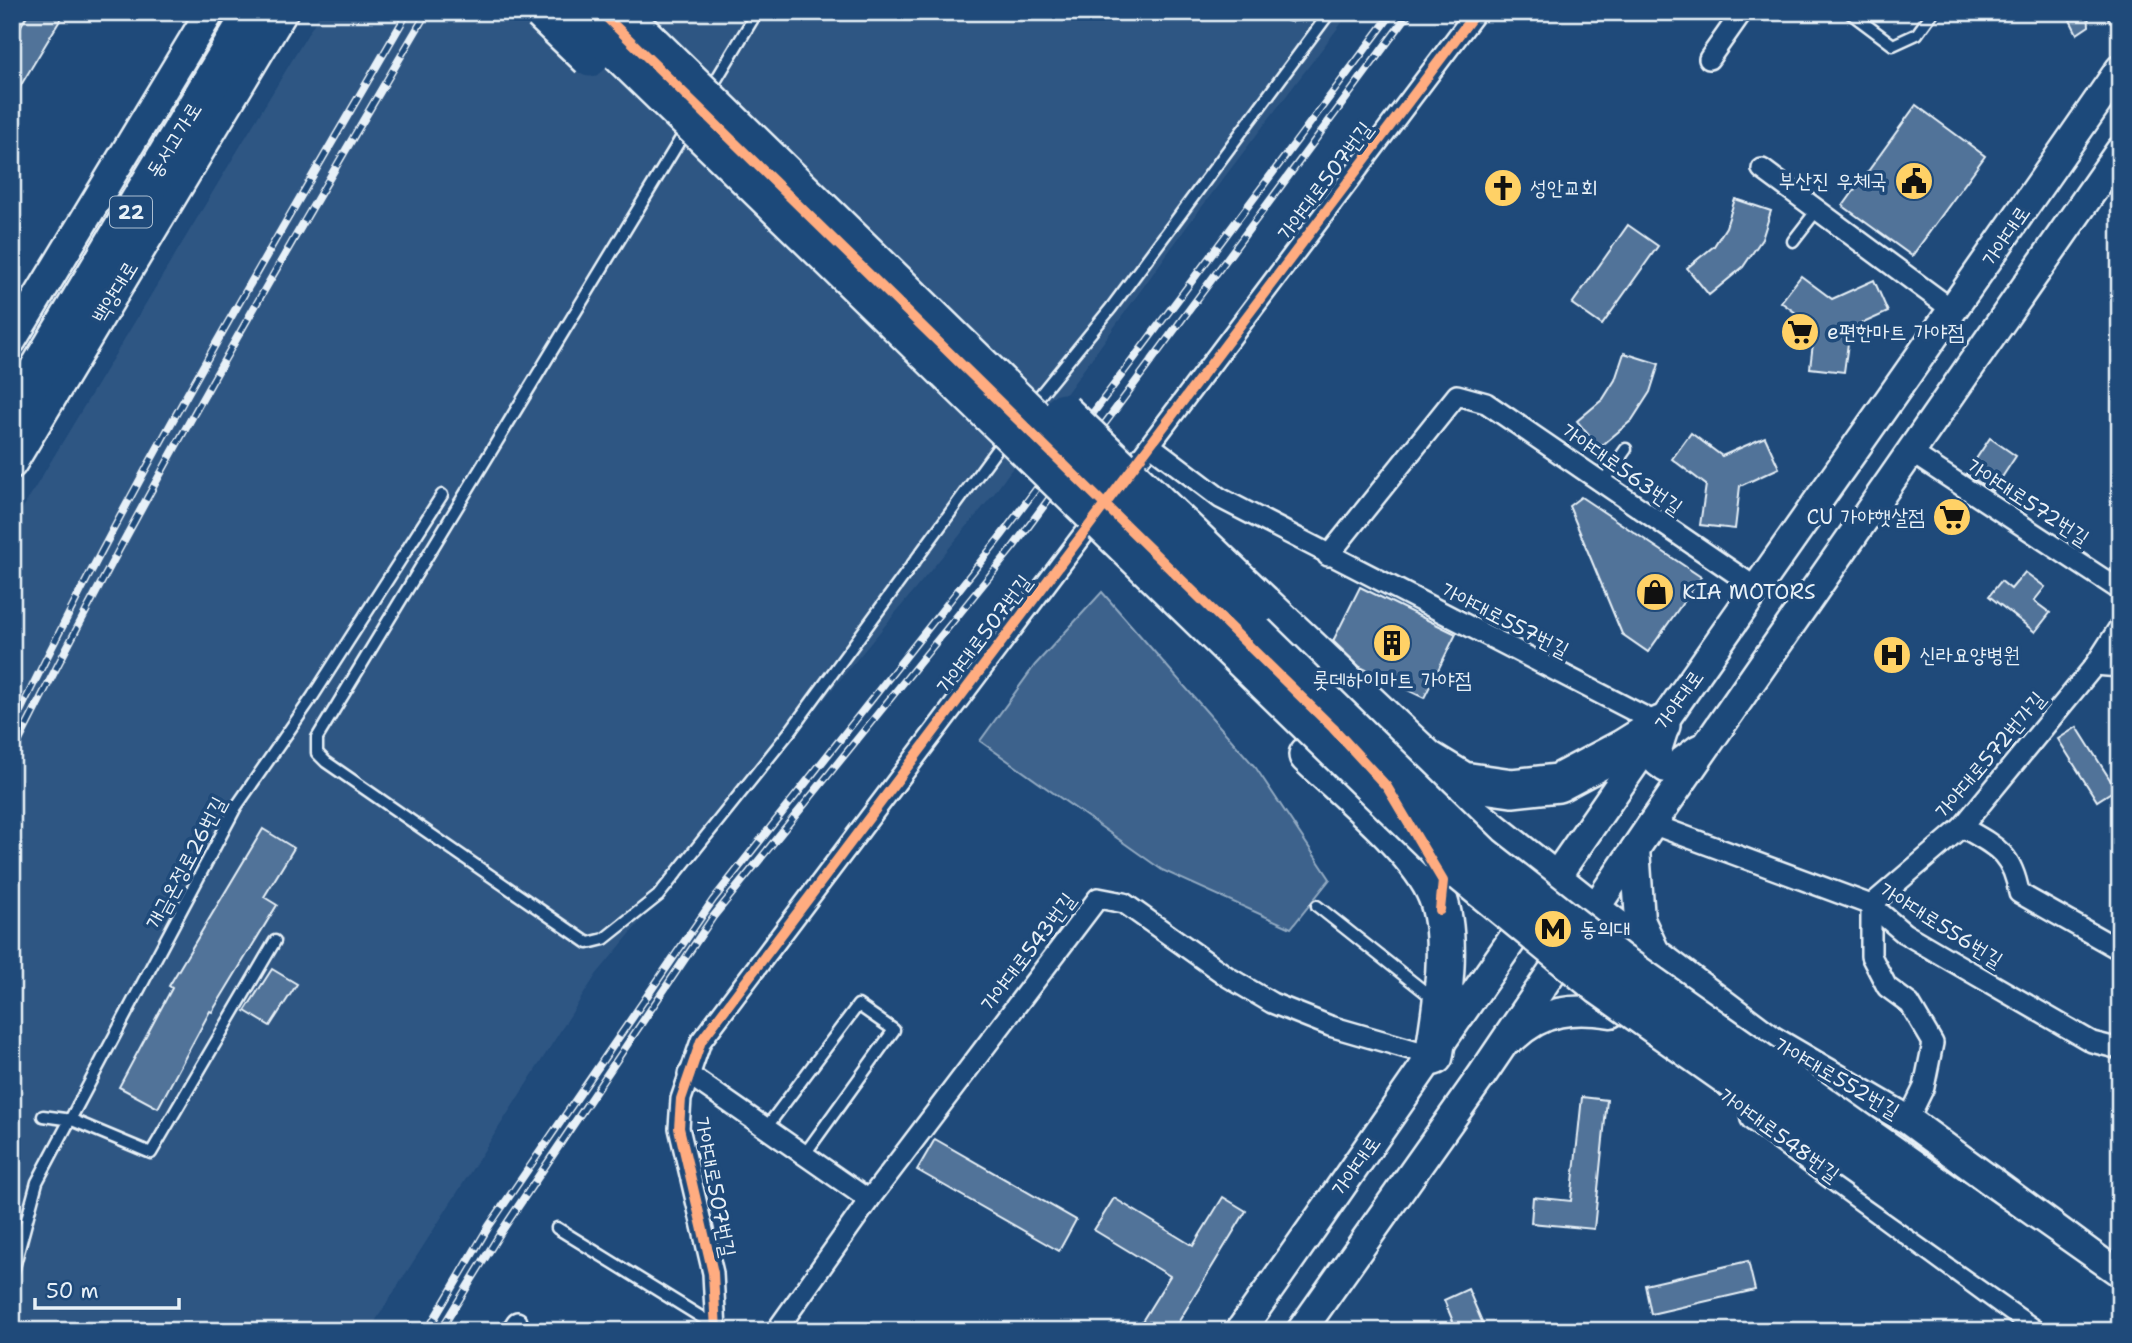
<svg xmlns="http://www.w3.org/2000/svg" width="2132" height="1343" viewBox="0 0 2132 1343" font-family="'Shantell Sans','Poor Story',sans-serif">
<rect width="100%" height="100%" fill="#1f4a7a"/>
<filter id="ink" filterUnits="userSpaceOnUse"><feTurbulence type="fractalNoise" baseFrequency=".0143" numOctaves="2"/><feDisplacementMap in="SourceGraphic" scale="14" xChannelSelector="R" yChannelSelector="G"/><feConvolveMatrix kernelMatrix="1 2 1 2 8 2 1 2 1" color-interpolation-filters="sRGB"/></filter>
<g filter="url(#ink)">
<polygon fill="#2e5683" points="321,12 1350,12 1188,225 993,495 596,975 369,1331 12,1331 12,526"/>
<polygon fill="#3c628c" stroke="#92aac2" stroke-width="2" points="1102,592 1256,768 1330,879 1291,928 1162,870 980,741 1035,665"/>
<g fill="#517399" stroke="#e8f1f8" stroke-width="2">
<polygon points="29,12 65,12 12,100 12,41"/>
<polygon points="2066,12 2088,12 2089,26 2077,34"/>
<polygon points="1916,105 1985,156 1912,256 1843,206"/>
<polygon points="1735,199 1771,211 1762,239 1743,267 1709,295 1687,268 1714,246 1726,227"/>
<polygon points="1628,225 1658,246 1602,325 1572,304"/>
<polygon points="1801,276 1832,299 1874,280 1888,312 1850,329 1844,372 1810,368 1815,327 1781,302"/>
<polygon points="1624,353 1659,364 1650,392 1632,420 1599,448 1577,421 1603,399 1615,380"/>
<polygon points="1691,433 1722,456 1765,437 1779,468 1740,486 1735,529 1700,525 1706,485 1672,459"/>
<polygon points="1990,438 2016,456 1993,491 1966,474"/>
<polygon points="1581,497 1701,577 1648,652 1622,634 1569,506"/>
<polygon points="2025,572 2045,587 2034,601 2050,613 2035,632 1989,596 2001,581 2011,589"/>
<polygon points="1360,587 1456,634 1424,698 1360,667 1333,641"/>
<polygon points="2077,727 2116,789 2097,801 2058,739"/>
<polygon points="263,829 294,848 264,897 277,905 212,1012 210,1011 158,1108 119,1087 172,988 169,986"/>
<polygon points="272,969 297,984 270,1026 245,1011"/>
<polygon points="1582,1097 1607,1100 1594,1229 1531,1223 1533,1197 1571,1201"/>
<polygon points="935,1139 1076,1220 1059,1251 917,1170"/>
<polygon points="1223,1197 1246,1211 1173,1331 1136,1331 1170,1276 1094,1230 1114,1198 1193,1246"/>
<polygon points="1748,1261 1755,1290 1651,1314 1645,1285"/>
<polygon points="1468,1289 1486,1331 1457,1331 1444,1300"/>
</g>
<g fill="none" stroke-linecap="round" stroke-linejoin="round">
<defs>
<g id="lane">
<polyline points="1284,12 1290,15 1316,12"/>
<polyline points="1849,12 1893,45 1917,34 1933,12"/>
<polyline points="710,90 757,12"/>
<polyline points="686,130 317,738 317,753 326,762 588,943 604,939 658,896 791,730 1005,438"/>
<polyline points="1793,241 1817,210"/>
<polyline points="1032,405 1111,308 1330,12"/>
<polyline points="1602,483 1626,449"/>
<polyline points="1317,906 1434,999"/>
<polyline points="43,1116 72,1120 151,1153 275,941"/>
<polyline points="766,1128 858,1005 894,1030 804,1155"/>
<polyline points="557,1228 714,1325"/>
<polyline points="12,1275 37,1182 236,807 313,696 442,495"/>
</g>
<g id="street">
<polyline points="2117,12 2120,16"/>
<polyline points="1709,59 1742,12"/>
<polyline points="1762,169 1954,311"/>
<polyline points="1150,445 1220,498 1661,725"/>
<polyline points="1912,453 2120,590"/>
<polyline points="1125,478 1476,12"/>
<polyline points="1328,556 1457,395 1486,403 1758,589"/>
<polyline points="2095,665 2120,667"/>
<polyline points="1652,824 1871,905 1904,933 1950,960 2092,1042 2120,1049"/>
<path d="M1962,827C1995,846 2012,852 2019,893L2120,950"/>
<polyline points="688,1074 869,1200 776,1331"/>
<polyline points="1908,1120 1924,1087 1933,1043 1910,1004 1887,987 1871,956 1871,905 1962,827 2095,665 2120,626"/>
<polyline points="869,1200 1098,898 1124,903 1228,977 1272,1003 1330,1026 1434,1056"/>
<polyline points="511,1331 517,1322"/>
<polyline points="716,1331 713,1273 679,1128 681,1099 701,1041 1101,511"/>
</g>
<g id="secondary">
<polyline points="12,340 210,12"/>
<polyline points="12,464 283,12"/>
<polyline points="1664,728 1656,753 1658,762 1666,768 1675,767 1699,749"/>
<polyline points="1464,803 1596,908 1771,1040 1908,1120 2120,1276"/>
<polyline points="1635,849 1640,920 1654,950"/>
<path d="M1514,1037C1543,1010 1573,1007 1611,1013"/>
<polyline points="1755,1117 2046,1331"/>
<path d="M1240,1331C1381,1131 1519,929 1659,728C1812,508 1968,290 2120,69"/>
<polyline points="1301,1331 1482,1075 1652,824 2120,151"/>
</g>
<g id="highway">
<polyline points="12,414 253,12"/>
<polyline points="1262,603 1427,759 1463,781 1512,788 1558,783 1624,748 1661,725"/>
<path d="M1308,755C1344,790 1420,851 1437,896C1454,939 1441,1012 1434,1056"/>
</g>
</defs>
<use href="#lane" stroke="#e8f1f8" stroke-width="15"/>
<use href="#street" stroke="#e8f1f8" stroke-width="24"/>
<use href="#secondary" stroke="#e8f1f8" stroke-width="33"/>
<use href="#highway" stroke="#e8f1f8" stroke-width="42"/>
<use href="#lane" stroke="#1f4a7a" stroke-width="10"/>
<use href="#street" stroke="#1f4a7a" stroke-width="19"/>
<use href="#secondary" stroke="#1f4a7a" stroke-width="28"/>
<use href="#highway" stroke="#1f4a7a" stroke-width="37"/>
<defs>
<g id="rail">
<path d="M12,728C130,483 271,248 408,12"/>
<path d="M12,755C139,501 283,256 427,12"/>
<polyline points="427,1331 489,1226 713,900 1001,536 1393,12"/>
<polyline points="440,1331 501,1232 713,917 1014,546 1410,12"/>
</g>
</defs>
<use href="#rail" stroke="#e8f1f8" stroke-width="8"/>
<use href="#rail" stroke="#1f4a7a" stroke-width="5" stroke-dasharray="16" stroke-linecap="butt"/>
<defs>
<g id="highway-bridge">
<polyline points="542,12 590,58"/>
<polyline points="577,12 1462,873 1600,986 2089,1331"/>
<polyline points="619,12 1482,855 1620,963 2120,1315"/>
<polyline points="1063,412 1262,603"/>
</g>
</defs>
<use href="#highway-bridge" stroke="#e8f1f8" stroke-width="42" stroke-linecap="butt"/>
<use href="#highway-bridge" stroke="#1f4a7a" stroke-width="37"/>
<defs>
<g id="cycleway">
<polyline points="601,12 1333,728 1387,787 1443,881 1440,910"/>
<polyline points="716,1331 713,1273 679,1128 681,1099 701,1041 1476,12"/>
</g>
</defs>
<use href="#cycleway" stroke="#1f4a7a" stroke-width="15"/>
<use href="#cycleway" stroke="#ffac80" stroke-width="10"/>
</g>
</g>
<defs>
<symbol id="civic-disc" viewBox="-11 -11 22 22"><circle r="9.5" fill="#ffd166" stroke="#1f4a7a"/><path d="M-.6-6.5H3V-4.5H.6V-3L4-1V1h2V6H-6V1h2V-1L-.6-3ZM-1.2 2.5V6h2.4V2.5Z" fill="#111"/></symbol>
<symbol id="church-disc" viewBox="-11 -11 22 22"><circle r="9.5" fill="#ffd166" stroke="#1f4a7a"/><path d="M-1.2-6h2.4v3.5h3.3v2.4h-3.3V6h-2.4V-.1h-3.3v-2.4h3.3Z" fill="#111"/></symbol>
<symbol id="supermarket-disc" viewBox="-11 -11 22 22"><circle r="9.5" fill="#ffd166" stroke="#1f4a7a"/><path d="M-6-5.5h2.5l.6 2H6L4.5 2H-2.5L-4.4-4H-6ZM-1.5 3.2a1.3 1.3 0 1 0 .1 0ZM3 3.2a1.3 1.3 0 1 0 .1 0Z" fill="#111"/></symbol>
<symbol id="shop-disc" viewBox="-11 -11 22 22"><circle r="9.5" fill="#ffd166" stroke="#1f4a7a"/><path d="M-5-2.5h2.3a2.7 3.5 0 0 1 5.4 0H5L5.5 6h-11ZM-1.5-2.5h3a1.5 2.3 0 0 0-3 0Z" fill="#111"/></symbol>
<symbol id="building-disc" viewBox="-11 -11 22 22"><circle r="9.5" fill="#ffd166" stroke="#1f4a7a"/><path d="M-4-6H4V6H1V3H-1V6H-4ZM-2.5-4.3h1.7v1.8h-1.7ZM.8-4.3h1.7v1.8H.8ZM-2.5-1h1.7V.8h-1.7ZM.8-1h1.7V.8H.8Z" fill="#111"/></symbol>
<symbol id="hospital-disc" viewBox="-11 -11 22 22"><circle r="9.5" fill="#ffd166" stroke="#1f4a7a"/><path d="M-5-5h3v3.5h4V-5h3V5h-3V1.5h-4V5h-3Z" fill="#111"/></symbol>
<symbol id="metro-disc" viewBox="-11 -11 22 22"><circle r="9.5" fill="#ffd166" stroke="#1f4a7a"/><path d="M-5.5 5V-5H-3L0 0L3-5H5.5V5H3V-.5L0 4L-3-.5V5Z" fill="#111"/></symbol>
</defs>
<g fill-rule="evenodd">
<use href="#civic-disc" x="1892" y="159" width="44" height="44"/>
<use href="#church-disc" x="1481" y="166" width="44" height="44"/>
<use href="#supermarket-disc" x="1778" y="310" width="44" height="44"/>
<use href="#supermarket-disc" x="1930" y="495" width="44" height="44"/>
<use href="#shop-disc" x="1633" y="570" width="44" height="44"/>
<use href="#building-disc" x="1370" y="621" width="44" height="44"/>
<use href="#hospital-disc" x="1870" y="633" width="44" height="44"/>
<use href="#metro-disc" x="1531" y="907" width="44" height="44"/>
</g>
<g text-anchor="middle" stroke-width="7" stroke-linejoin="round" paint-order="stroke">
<rect fill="#1f4a7a" stroke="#acbfd2" stroke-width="2" x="110" y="196.5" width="42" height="31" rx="5"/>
<g font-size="19" font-weight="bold" fill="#e8f1f8">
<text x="131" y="219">22</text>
</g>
<g font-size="21" fill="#e8f1f8" stroke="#1f4a7a">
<text transform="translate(174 140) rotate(-58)" y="7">동서고가로</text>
<text transform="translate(1325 181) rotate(-53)" y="7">가야대로507번길</text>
<text transform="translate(2006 236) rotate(-56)" y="7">가야대로</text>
<text transform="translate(115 292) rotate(-59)" y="7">백양대로</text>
<text transform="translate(1622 469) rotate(35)" y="7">가야대로563번길</text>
<text transform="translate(2028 502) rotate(33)" y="7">가야대로572번길</text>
<text transform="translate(1505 620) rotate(27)" y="7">가야대로557번길</text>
<text transform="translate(984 634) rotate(-53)" y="7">가야대로507번길</text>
<text transform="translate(1679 700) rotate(-55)" y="7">가야대로</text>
<text transform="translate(1990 755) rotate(-50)" y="7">가야대로572번가길</text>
<text transform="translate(186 863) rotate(-62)" y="7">개금온정로26번길</text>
<text transform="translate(1941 925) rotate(32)" y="7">가야대로556번길</text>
<text transform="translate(1028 952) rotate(-53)" y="7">가야대로543번길</text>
<text transform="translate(1837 1078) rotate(30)" y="7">가야대로552번길</text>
<text transform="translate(1779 1135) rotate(36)" y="7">가야대로548번길</text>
<text transform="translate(1356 1166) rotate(-55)" y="7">가야대로</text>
<text transform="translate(715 1187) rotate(79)" y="7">가야대로507번길</text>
</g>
<g font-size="21" fill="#e8f1f8" stroke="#1f4a7a" text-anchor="start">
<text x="1887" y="188" text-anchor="end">부산진 우체국</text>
<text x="1530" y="195">성안교회</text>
<text x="1827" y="339">e편한마트 가야점</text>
<text x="1925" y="524" text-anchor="end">CU 가야햇살점</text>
<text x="1682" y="599">KIA MOTORS</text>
<text x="1919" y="662">신라요양병원</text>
<text x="1392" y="687" text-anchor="middle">롯데하이마트 가야점</text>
<text x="1580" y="936">동의대</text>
</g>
</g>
<rect width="2132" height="1343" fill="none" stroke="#1f4a7a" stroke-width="42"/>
<rect x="21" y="21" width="2090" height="1301" fill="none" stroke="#e8f1f8" stroke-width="2.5" filter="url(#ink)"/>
<path d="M35 1298v10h144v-10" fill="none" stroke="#e8f1f8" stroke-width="3.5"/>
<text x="46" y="1298" font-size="21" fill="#e8f1f8" stroke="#1f4a7a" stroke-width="5" paint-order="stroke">50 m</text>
</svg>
